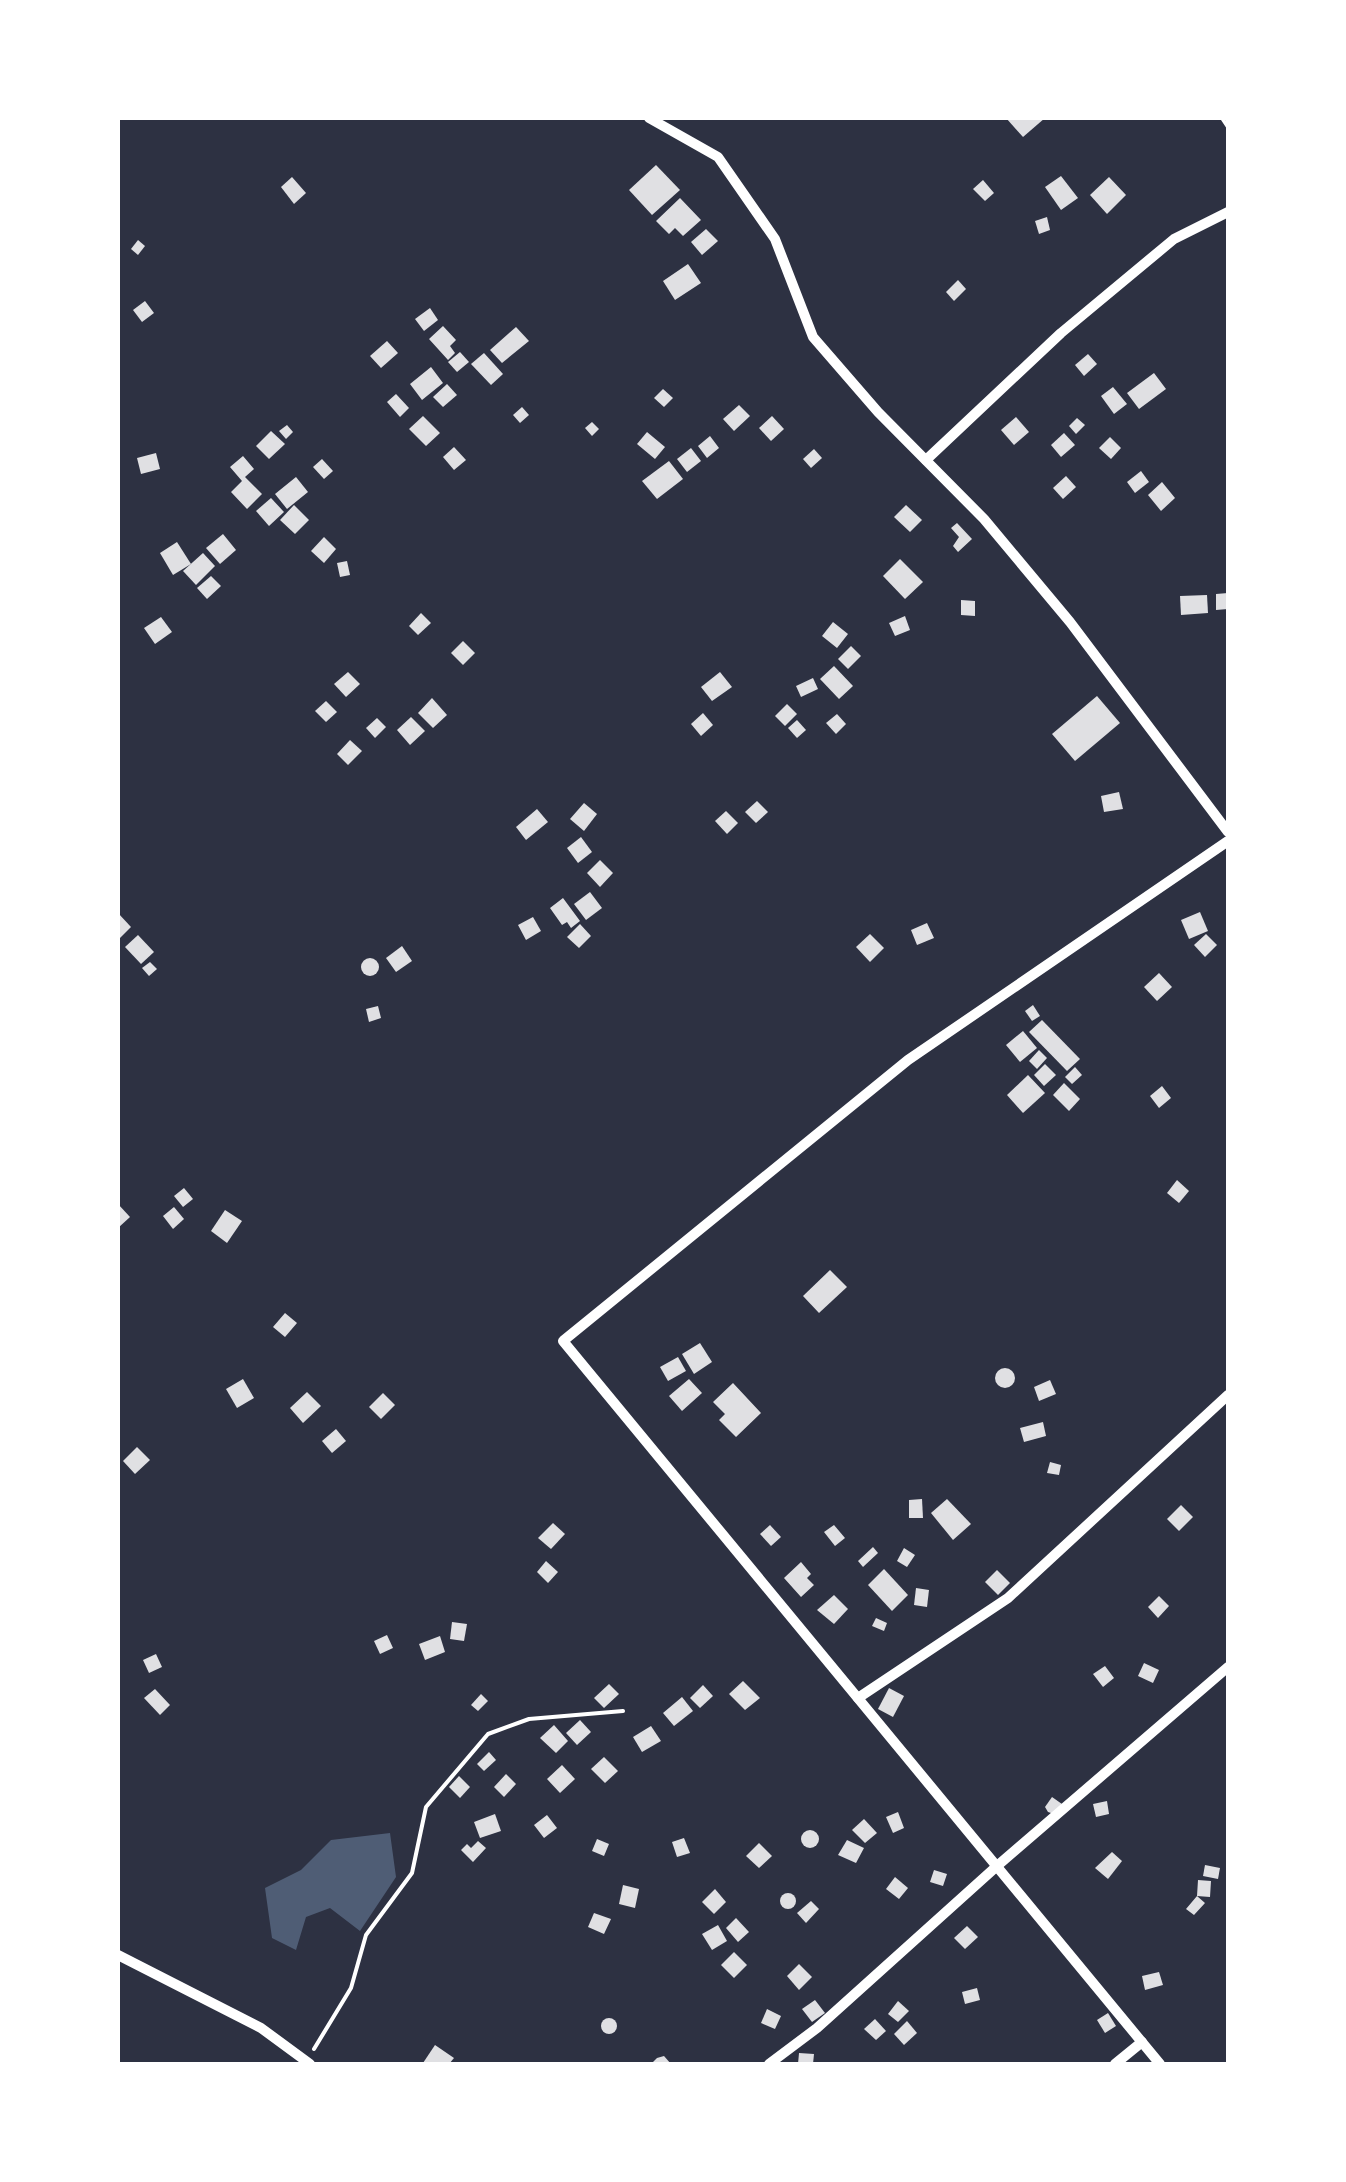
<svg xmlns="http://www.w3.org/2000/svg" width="1346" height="2182" viewBox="0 0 1346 2182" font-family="Manrope,sans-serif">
<rect width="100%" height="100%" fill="#2d3142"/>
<polygon fill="#4f5d75" points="390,1833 396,1877 360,1931 330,1908 306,1917 296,1950 272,1938 265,1888 301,1870 331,1840"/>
<g fill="#e0e0e3">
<polygon points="1006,118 1045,118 1023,137"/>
<polygon points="656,165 680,190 652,215 629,190"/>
<polygon points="1061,176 1078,198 1061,210 1045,187"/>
<polygon points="292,177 306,193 294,204 281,187"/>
<polygon points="1109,177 1126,195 1107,214 1090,195"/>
<polygon points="983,180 994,193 985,201 973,189"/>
<polygon points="680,198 701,220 683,236 675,228 669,234 656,221"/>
<polygon points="1047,217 1050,230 1039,234 1035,221"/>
<polygon points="706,229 718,241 702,255 691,242"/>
<polygon points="138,240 145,246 138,255 131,249"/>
<polygon points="688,264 701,283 675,300 663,281"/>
<polygon points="958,280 966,289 954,301 946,292"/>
<polygon points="145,301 154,313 142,322 133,310"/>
<polygon points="430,308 438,320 424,331 415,319"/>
<polygon points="443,326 456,340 450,346 455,353 448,360 429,339"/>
<polygon points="516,327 529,341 502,363 490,350"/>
<polygon points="387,341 398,353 381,368 370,356"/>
<polygon points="460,352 469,362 457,372 448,362"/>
<polygon points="484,353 503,374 491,385 471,364"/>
<polygon points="1088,354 1097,364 1084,376 1075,365"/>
<polygon points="431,367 443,383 422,400 410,384"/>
<polygon points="1154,373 1166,389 1139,409 1127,393"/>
<polygon points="447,384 457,395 443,407 433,397"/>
<polygon points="1113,387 1127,404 1114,414 1101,396"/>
<polygon points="663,389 673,398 664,407 654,398"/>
<polygon points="396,394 409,408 400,417 387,402"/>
<polygon points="739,405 750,416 734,431 723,419"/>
<polygon points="522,407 529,415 520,423 513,415"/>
<polygon points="423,416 440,433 426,446 409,429"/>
<polygon points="772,416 784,429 771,441 759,428"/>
<polygon points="1016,417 1029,432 1014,445 1001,430"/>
<polygon points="1077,418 1085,425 1076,434 1069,426"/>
<polygon points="592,422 599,429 592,436 585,428"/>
<polygon points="287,425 293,432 286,439 279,431"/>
<polygon points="271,431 285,444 269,459 256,446"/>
<polygon points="647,432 665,447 655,459 637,444"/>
<polygon points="1064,433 1075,445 1061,457 1051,445"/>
<polygon points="710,436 719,448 707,458 698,446"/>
<polygon points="1110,437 1121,448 1111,459 1099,448"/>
<polygon points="454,447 466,460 454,470 443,457"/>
<polygon points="691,448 701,461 687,472 677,459"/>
<polygon points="814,449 822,458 811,468 803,459"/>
<polygon points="156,453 160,469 141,474 137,458"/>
<polygon points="243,456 254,469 245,477 262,494 247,509 231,492 242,481 230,467"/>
<polygon points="322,459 333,471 324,479 313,467"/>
<polygon points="669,461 683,479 657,499 642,481"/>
<polygon points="1141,471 1149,482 1135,493 1127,482"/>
<polygon points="1066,476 1076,487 1063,499 1053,488"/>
<polygon points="296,477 308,492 287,509 275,494"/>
<polygon points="1162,482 1175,498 1161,511 1148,495"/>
<polygon points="271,498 284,512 269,526 256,511"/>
<polygon points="294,505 309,520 295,534 280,520"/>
<polygon points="906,505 922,520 910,532 894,517"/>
<polygon points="957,523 972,539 958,552 953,546 959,537 951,528"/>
<polygon points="223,534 236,550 220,564 206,548"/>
<polygon points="324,537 336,549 324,563 311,551"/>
<polygon points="177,542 191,564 173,575 160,553"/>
<polygon points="203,553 215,566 196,585 183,571"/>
<polygon points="900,559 923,582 905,599 883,576"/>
<polygon points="347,561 350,575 340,577 337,563"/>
<polygon points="211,576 221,586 207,599 197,588"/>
<polygon points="1228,593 1228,609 1216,610 1216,594"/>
<polygon points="1207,595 1208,613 1181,615 1180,596"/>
<polygon points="961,600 975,601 975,616 961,615"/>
<polygon points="421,613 431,623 418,635 409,626"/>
<polygon points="905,616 910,630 895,636 889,623"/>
<polygon points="161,617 172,632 155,644 144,628"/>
<polygon points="833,622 848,634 837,648 822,636"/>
<polygon points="463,641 475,653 463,665 451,653"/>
<polygon points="851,646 861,656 848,669 838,659"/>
<polygon points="834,666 853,686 839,699 820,679"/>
<polygon points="348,672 360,684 346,697 334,684"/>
<polygon points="720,672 732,687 712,701 701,687"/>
<polygon points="813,678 818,689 801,697 796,686"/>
<polygon points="1097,696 1120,723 1075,761 1052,734"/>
<polygon points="432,698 447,715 433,728 418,713"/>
<polygon points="326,701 337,712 326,722 315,711"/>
<polygon points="787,704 797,714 785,726 775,716"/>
<polygon points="703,713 713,725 701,736 691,724"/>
<polygon points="837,714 846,724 836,734 826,723"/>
<polygon points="411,717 425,731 410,745 397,730"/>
<polygon points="377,718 386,727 375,738 366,728"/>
<polygon points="797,720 806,730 797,738 788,728"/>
<polygon points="350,740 362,751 348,765 337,754"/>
<polygon points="1119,792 1123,809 1104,812 1101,796"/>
<polygon points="757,801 768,812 756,823 745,812"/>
<polygon points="584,803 597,814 584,831 570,819"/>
<polygon points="537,809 548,822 526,840 516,827"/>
<polygon points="726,811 738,823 727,834 715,821"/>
<polygon points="581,837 592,852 578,863 567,848"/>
<polygon points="600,860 613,873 600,887 587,873"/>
<polygon points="590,892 602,908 586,920 574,904"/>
<polygon points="563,898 580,921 571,928 567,922 562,925 550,908"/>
<polygon points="1200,912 1208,931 1189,939 1181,920"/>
<polygon points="118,913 131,927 118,940"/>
<polygon points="533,917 541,931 526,940 518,925"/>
<polygon points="927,923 934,938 917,945 911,930"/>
<polygon points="580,924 591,936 579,948 567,937"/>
<polygon points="870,934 884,948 870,962 856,947"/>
<polygon points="1206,934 1217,945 1205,957 1194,945"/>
<polygon points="138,935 154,952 141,964 125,947"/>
<polygon points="402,946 412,961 396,972 386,958"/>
<circle cx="370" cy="967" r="9"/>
<polygon points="150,962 157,969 149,976 142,968"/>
<polygon points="1159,973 1172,987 1157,1001 1144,987"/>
<polygon points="1033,1005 1040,1016 1032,1021 1025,1011"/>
<polygon points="378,1006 381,1018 369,1022 366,1009"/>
<polygon points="1042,1020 1080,1059 1067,1071 1029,1032"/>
<polygon points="1023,1031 1037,1048 1020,1062 1006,1045"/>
<polygon points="1039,1050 1047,1058 1037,1069 1029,1061"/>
<polygon points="1045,1064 1056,1075 1044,1086 1034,1075"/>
<polygon points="1075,1067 1082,1075 1072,1084 1065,1077"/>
<polygon points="1028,1075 1045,1093 1023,1113 1007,1095"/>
<polygon points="1064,1083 1080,1099 1069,1111 1053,1095"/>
<polygon points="1162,1086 1171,1098 1159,1108 1150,1096"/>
<polygon points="1177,1180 1189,1191 1179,1203 1167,1193"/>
<polygon points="184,1188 193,1199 183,1207 174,1196"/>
<polygon points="118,1204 130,1217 118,1228"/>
<polygon points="174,1207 184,1219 173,1229 163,1216"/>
<polygon points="225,1210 242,1221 227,1243 211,1231"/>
<polygon points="830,1270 847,1287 819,1313 803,1296"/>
<polygon points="285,1313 297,1323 285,1337 273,1327"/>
<polygon points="700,1343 712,1362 694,1374 682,1354"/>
<polygon points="678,1357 686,1371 668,1381 660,1367"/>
<circle cx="1005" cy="1378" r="10"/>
<polygon points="243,1379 254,1398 237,1408 226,1389"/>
<polygon points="689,1379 702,1393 682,1411 669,1396"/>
<polygon points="1050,1380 1056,1394 1039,1401 1034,1387"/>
<polygon points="733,1383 761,1413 736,1437 719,1420 725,1414 713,1402"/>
<polygon points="307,1392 321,1406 303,1423 290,1408"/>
<polygon points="383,1393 395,1405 381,1419 369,1407"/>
<polygon points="1043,1422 1046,1436 1024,1442 1020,1428"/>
<polygon points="336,1429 346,1441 332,1453 322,1441"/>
<polygon points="137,1447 150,1460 135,1474 123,1461"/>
<polygon points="1050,1462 1061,1465 1059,1475 1047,1473"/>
<polygon points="922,1499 923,1518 909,1518 909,1500"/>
<polygon points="947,1499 971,1524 953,1540 931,1513"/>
<polygon points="1181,1505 1193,1517 1179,1531 1167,1519"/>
<polygon points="553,1523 565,1534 551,1549 538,1538"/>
<polygon points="770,1525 781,1537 771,1546 760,1534"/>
<polygon points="834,1525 845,1538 835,1546 824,1532"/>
<polygon points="873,1547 878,1553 863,1567 858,1561"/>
<polygon points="904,1548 915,1555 907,1567 897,1561"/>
<polygon points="546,1561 558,1572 548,1583 537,1572"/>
<polygon points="801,1562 811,1574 807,1578 814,1585 801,1597 784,1578"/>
<polygon points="884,1569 908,1595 892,1611 868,1585"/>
<polygon points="997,1570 1010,1583 998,1595 985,1582"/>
<polygon points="916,1588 929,1590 927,1607 914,1605"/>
<polygon points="834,1595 848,1609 834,1624 817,1610"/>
<polygon points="1159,1596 1169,1606 1158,1618 1148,1607"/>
<polygon points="876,1618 887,1623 884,1631 872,1626"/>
<polygon points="452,1622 467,1624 464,1641 450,1639"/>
<polygon points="387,1635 393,1648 380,1654 374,1641"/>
<polygon points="440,1636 445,1652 425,1660 419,1644"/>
<polygon points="156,1654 162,1667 149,1673 143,1660"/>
<polygon points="1144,1663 1159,1670 1153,1683 1138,1676"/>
<polygon points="1105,1666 1114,1678 1103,1687 1093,1674"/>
<polygon points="743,1681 760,1698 745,1710 729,1694"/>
<polygon points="609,1684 619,1694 604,1708 594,1698"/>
<polygon points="703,1685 713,1696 700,1708 690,1698"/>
<polygon points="889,1688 904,1696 893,1717 878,1709"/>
<polygon points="155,1689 170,1705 160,1715 144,1698"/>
<polygon points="481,1694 488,1701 478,1711 471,1705"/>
<polygon points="682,1697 693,1711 674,1726 663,1713"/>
<polygon points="580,1720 591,1732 577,1745 566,1733"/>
<polygon points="554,1725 568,1741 556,1753 540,1738"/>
<polygon points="651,1726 661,1741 642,1752 633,1737"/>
<polygon points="489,1752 496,1760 484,1771 477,1764"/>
<polygon points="604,1757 618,1771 605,1783 591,1769"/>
<polygon points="562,1765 575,1779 560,1793 547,1779"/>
<polygon points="506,1774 516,1784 504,1797 494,1787"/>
<polygon points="459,1776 470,1787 460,1798 449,1787"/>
<polygon points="1052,1797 1062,1804 1054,1814 1048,1812 1045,1807"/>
<polygon points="1107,1801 1109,1814 1096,1817 1093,1804"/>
<polygon points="898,1812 904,1828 893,1833 886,1817"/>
<polygon points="495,1814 501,1831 480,1838 474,1822"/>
<polygon points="547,1815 557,1828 544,1838 534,1825"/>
<polygon points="864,1819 877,1833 865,1843 852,1830"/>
<circle cx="810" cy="1839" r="9"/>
<polygon points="684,1838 690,1853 677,1857 672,1842"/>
<polygon points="597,1839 609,1844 604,1856 592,1851"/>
<polygon points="847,1840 864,1848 856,1863 838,1855"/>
<polygon points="478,1841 486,1848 473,1862 461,1850 467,1844 471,1848"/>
<polygon points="759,1843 772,1856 759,1868 746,1856"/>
<polygon points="1112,1852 1122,1861 1108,1879 1095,1868"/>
<polygon points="1205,1865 1220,1868 1218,1879 1203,1876"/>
<polygon points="934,1870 947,1874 943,1886 930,1882"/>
<polygon points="895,1877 908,1888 899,1899 886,1889"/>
<polygon points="1198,1880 1211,1881 1210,1897 1197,1896 1205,1903 1194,1915 1186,1909 1197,1896"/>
<polygon points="623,1885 639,1889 635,1908 619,1904"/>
<polygon points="715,1889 726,1902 714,1914 702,1902"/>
<circle cx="788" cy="1901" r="8"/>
<polygon points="811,1901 819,1909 806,1923 797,1913"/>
<polygon points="594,1913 611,1919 604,1934 588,1927"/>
<polygon points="736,1918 749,1932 738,1942 726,1928"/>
<polygon points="718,1925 727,1941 712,1950 702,1934"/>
<polygon points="967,1926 978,1937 965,1949 954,1938"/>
<polygon points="734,1952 747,1965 734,1978 721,1965"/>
<polygon points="799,1964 812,1977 799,1990 787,1976"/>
<polygon points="1159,1972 1163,1985 1145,1990 1142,1976"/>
<polygon points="977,1988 980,2000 965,2004 962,1992"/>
<polygon points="815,2000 825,2013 812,2022 802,2009"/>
<polygon points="898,2001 909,2011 898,2022 888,2014"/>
<polygon points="767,2009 781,2016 775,2029 761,2023"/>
<polygon points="1108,2013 1116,2026 1105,2033 1097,2020"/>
<circle cx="609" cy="2026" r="8"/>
<polygon points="875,2019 886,2031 876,2040 864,2029"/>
<polygon points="907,2021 917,2033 904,2045 894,2034"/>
<polygon points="435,2045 454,2058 449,2064 423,2063"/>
<polygon points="799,2053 814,2054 813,2064 798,2064"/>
<polygon points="664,2056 671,2064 651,2064 657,2058"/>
</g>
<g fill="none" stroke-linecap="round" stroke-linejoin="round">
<g stroke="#fff" stroke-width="4">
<polyline points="1222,118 1228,127"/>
<polyline points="314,2049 351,1988 366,1935 412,1873 426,1807 488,1734 529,1719 623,1711"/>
</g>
<g stroke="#fff" stroke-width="10">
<polyline points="649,118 718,157 775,239 813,337 878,412 984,519 1070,622 1228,832"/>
<polyline points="926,460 1061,333 1174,239 1228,212"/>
<polyline points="858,1698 1008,1598 1228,1395"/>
<polyline points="118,1955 261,2028 310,2064"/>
<polyline points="769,2064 817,2028 997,1866 1228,1667"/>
<polyline points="1115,2064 1142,2042"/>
<polyline points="1160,2064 563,1341 908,1060 1228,841"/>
</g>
</g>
<rect width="1346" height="2182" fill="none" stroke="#ffffff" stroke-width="240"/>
</svg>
